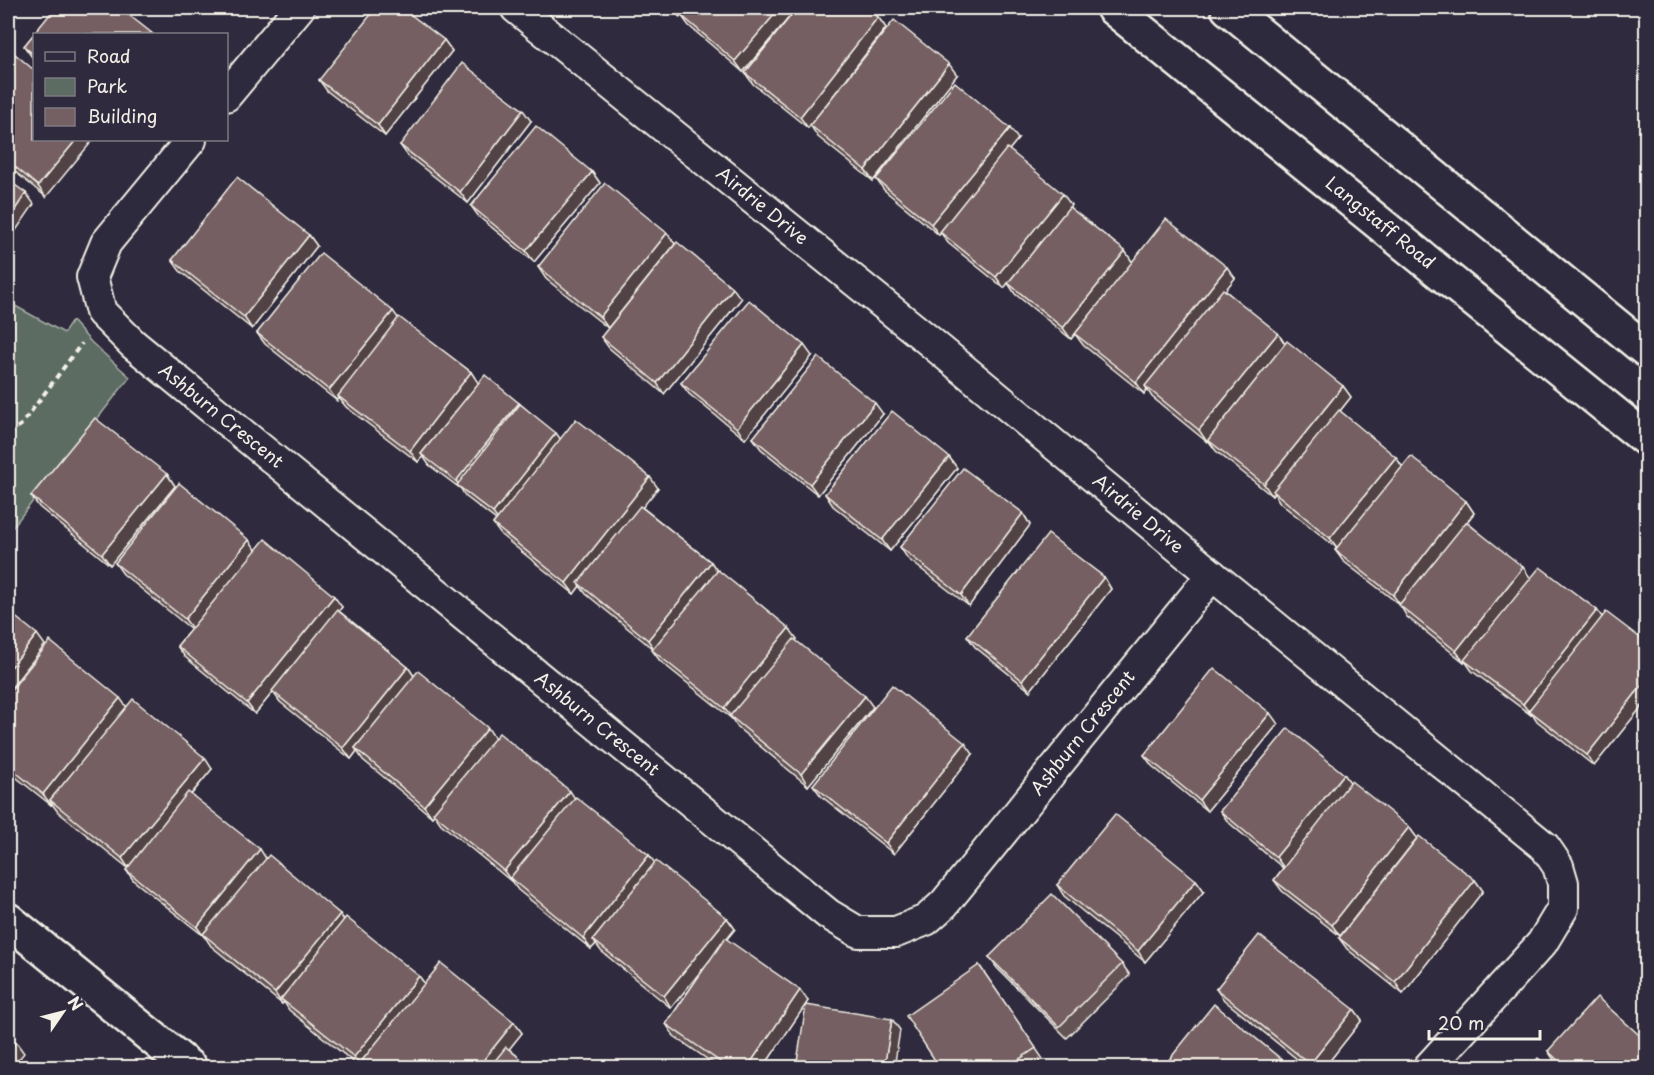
<svg xmlns="http://www.w3.org/2000/svg" width="1654" height="1075" viewBox="0 0 1654 1075" font-family="'Playpen Sans',sans-serif">
<rect width="100%" height="100%" fill="#2f2a3d"/>
<filter id="ink" filterUnits="userSpaceOnUse"><feTurbulence type="fractalNoise" baseFrequency=".0167" numOctaves="2"/><feDisplacementMap in="SourceGraphic" scale="12" xChannelSelector="R" yChannelSelector="G"/><feConvolveMatrix kernelMatrix="1 2 1 2 8 2 1 2 1" color-interpolation-filters="sRGB"/></filter>
<g filter="url(#ink)">
<polygon fill="#5c6c63" stroke="#a8aea6" stroke-width="1.5" points="8,302 64,333 72,321 92,343 130,377 8,533"/>
<g fill="none" stroke-linecap="round" stroke-linejoin="round">
<defs>
<g id="minor">
<polyline points="516,8 928,340 1212,575 1545,847 1558,866 1563,883 1563,908 1542,943 1428,1068"/>
<polyline points="226,96 299,8"/>
<polyline points="191,140 106,243 92,277 101,312 133,344 828,914 858,932 896,932 926,920 944,904 1212,575"/>
</g>
<polyline id="tertiary" points="8,920 190,1068"/>
<g id="secondary">
<polyline points="1113,8 1646,439"/>
<polyline points="1228,8 1646,350"/>
</g>
</defs>
<use href="#minor" stroke="#f4f1e8" stroke-width="34"/>
<use href="#tertiary" stroke="#f4f1e8" stroke-width="38"/>
<use href="#secondary" stroke="#f4f1e8" stroke-width="38"/>
<polyline stroke="#f4f1e8" stroke-width="4" stroke-dasharray="6 4.5" stroke-linecap="butt" points="8,433 21,425 82,343"/>
<use href="#minor" stroke="#2f2a3d" stroke-width="30"/>
<use href="#tertiary" stroke="#2f2a3d" stroke-width="33"/>
<use href="#secondary" stroke="#2f2a3d" stroke-width="33"/>
</g>
<g fill="#645254" stroke="#f4f1e8" stroke-width="1.5">
<polygon points="669,8 866,8 878,17 886,28 808,128 753,84 745,73 793,12 743,72 689,26 681,15 680,17"/>
<polygon points="34,34 34,60 32,57 24,46"/>
<polygon points="444,40 452,51 385,136 327,91 319,80"/>
<polygon points="8,64 46,197 8,166"/>
<polygon points="957,75 873,181 818,137 810,125"/>
<polygon points="531,121 468,203 408,156 400,145"/>
<polygon points="1018,139 1009,150 1071,205 1069,207 1125,251 1132,262 1235,278 1225,290 1285,344 1343,386 1351,397 1340,411 1402,466 1466,501 1474,513 1467,522 1531,578 1602,617 1647,643 1647,700 1594,766 1537,721 1532,713 1531,715 1472,671 1465,661 1464,662 1407,617 1400,605 1343,561 1335,550 1337,548 1280,503 1274,493 1272,496 1216,451 1208,440 1224,420 1207,442 1152,397 1147,389 1144,394 1083,345 1075,334 1086,321 1071,339 1015,294 1008,283 1004,288 948,243 941,233 939,235 884,190 876,179"/>
<polygon points="592,172 600,183 534,262 479,217 471,206"/>
<polygon points="667,233 675,244 608,328 546,279 538,267"/>
<polygon points="309,235 317,246 252,329 180,271 172,260"/>
<polygon points="741,299 664,394 609,348 601,337"/>
<polygon points="398,318 471,372 478,383 519,403 560,439 658,488 642,507 711,562 717,571 797,639 796,641 873,707 808,786 738,728 732,719 660,661 652,650 653,649 586,594 580,586 574,594 501,535 493,524 496,520 465,496 461,489 429,465 423,456 418,462 346,407 339,398 337,401 265,344 257,333"/>
<polygon points="812,356 745,439 689,394 681,383"/>
<polygon points="883,414 818,495 761,449 753,438"/>
<polygon points="949,457 957,468 890,551 833,506 825,494"/>
<polygon points="167,474 175,486 110,565 39,507 31,496"/>
<polygon points="1023,513 1030,525 969,606 908,559 900,547"/>
<polygon points="256,550 342,607 339,611 408,667 414,676 649,855 654,863 727,918 735,929 726,940 808,1001 763,1068 720,1068 674,1036 666,1024 709,961 671,1008 601,951 596,944 591,949 518,890 512,882 441,824 434,814 432,817 363,760 357,751 351,759 280,702 273,692 255,714 185,657 177,646 191,629 123,574 115,563"/>
<polygon points="1104,577 1111,589 1030,691 975,647 967,636"/>
<polygon points="8,694 126,706 212,769 191,795 266,858 340,914 344,920 419,976 424,983 514,1022 522,1033 509,1049 532,1068 364,1068 363,1067 361,1068 289,1010 284,1002 282,1004 211,946 205,937 134,881 126,870 128,868 58,812 52,804 51,805 8,771"/>
<polygon points="1278,724 1207,811 1152,766 1144,755"/>
<polygon points="973,754 894,854 821,796 813,785"/>
<polygon points="1344,774 1350,783 1409,827 1417,838 1340,936 1282,891 1274,880 1283,868 1228,822 1220,811"/>
<polygon points="1196,880 1204,891 1145,962 1064,896 1057,885"/>
<polygon points="1475,880 1483,891 1403,994 1347,949 1339,938"/>
<polygon points="989,957 1122,964 1130,975 1067,1038 997,968"/>
<polygon points="979,965 1043,1059 1031,1068 940,1068"/>
<polygon points="1216,989 1354,1009 1362,1020 1324,1068 1308,1068 1224,1000"/>
<polygon points="1548,1051 1647,1068 1561,1068 1556,1063"/>
</g>
<g fill="#514245" stroke="#f4f1e8" stroke-width="1.5">
<polygon points="674,8 687,8 680,17"/>
<polygon points="780,8 797,8 743,72 735,61"/>
<polygon points="878,17 886,28 808,128 800,117"/>
<polygon points="444,40 452,51 385,136 378,125"/>
<polygon points="949,64 957,75 873,181 865,170"/>
<polygon points="523,110 531,121 468,203 460,192"/>
<polygon points="1010,128 1018,139 939,235 931,224"/>
<polygon points="76,140 93,140 46,197 38,186"/>
<polygon points="592,172 600,183 534,262 526,251"/>
<polygon points="26,193 34,204 8,242 8,220"/>
<polygon points="1063,194 1071,205 1004,288 996,277"/>
<polygon points="667,233 675,244 608,328 600,317"/>
<polygon points="309,235 317,246 252,329 244,317"/>
<polygon points="1125,251 1133,263 1071,339 1063,328"/>
<polygon points="1227,267 1235,278 1148,389 1145,386 1147,389 1144,394 1136,382"/>
<polygon points="733,288 741,299 664,394 657,383"/>
<polygon points="393,311 401,322 338,396 339,398 337,401 329,390"/>
<polygon points="1278,333 1285,344 1207,442 1199,430"/>
<polygon points="804,345 812,356 745,439 737,428"/>
<polygon points="471,372 479,384 421,454 423,456 418,462 410,451"/>
<polygon points="1343,386 1351,397 1272,496 1264,484"/>
<polygon points="519,403 527,414 461,487 456,481"/>
<polygon points="875,403 883,414 818,495 810,484"/>
<polygon points="556,433 564,444 501,524 493,513"/>
<polygon points="949,457 957,468 890,551 882,540"/>
<polygon points="1396,457 1403,468 1338,549 1330,538"/>
<polygon points="167,474 175,486 110,565 102,554"/>
<polygon points="650,477 658,488 580,585 578,583 580,586 574,594 566,583"/>
<polygon points="1466,501 1474,513 1401,606 1393,595"/>
<polygon points="1023,513 1030,525 969,606 961,595"/>
<polygon points="249,540 257,551 193,630 185,619"/>
<polygon points="711,562 719,574 656,652 648,640"/>
<polygon points="1523,567 1531,579 1464,662 1456,651"/>
<polygon points="1104,577 1111,589 1030,691 1022,680"/>
<polygon points="334,596 342,607 255,714 247,703"/>
<polygon points="1597,610 1605,621 1529,710 1532,713 1531,715 1523,704"/>
<polygon points="789,628 797,639 733,719 724,708"/>
<polygon points="37,634 45,645 8,692 8,671"/>
<polygon points="408,667 416,679 355,748 357,751 351,759 343,748"/>
<polygon points="1647,679 1647,700 1594,766 1587,755"/>
<polygon points="865,696 873,707 808,786 801,774"/>
<polygon points="120,698 128,709 50,800 52,804 51,805 43,794"/>
<polygon points="1270,713 1278,724 1207,811 1199,800"/>
<polygon points="488,728 496,740 432,817 424,806"/>
<polygon points="965,743 973,754 894,854 886,843"/>
<polygon points="205,758 212,769 129,869 122,858"/>
<polygon points="1344,774 1352,785 1284,868 1276,857"/>
<polygon points="570,791 578,803 510,878 512,882 504,871"/>
<polygon points="1409,827 1417,838 1340,936 1332,925"/>
<polygon points="260,849 267,860 203,934 205,938 197,927"/>
<polygon points="649,855 657,866 593,940 596,944 591,949 583,938"/>
<polygon points="1196,880 1204,891 1145,962 1138,951"/>
<polygon points="1475,880 1483,891 1403,994 1395,982"/>
<polygon points="340,914 347,925 281,999 284,1002 282,1004 275,993"/>
<polygon points="727,918 735,929 671,1008 664,996"/>
<polygon points="419,976 427,987 360,1063 363,1067 361,1068 354,1057"/>
<polygon points="800,990 808,1001 763,1068 747,1068"/>
<polygon points="1354,1009 1362,1020 1324,1068 1313,1068 1310,1064"/>
<polygon points="892,1019 900,1030 894,1068 884,1068"/>
<polygon points="514,1022 522,1033 494,1068 477,1068"/>
<polygon points="16,1042 24,1053 12,1068 8,1068 8,1052"/>
</g>
<g fill="#745f62" stroke="#f4f1e8" stroke-width="1.5">
<polygon points="55,8 120,8 153,34 34,34 34,55 24,46"/>
<polygon points="376,8 402,8 444,40 378,125 319,80"/>
<polygon points="687,8 780,8 735,61 681,15"/>
<polygon points="797,8 866,8 878,17 800,117 745,73"/>
<polygon points="894,20 949,64 865,170 810,125"/>
<polygon points="15,54 34,70 34,140 76,140 38,186 8,161 8,64"/>
<polygon points="462,63 523,110 460,192 400,145"/>
<polygon points="955,82 1010,128 931,224 876,179"/>
<polygon points="536,126 592,172 526,251 471,206"/>
<polygon points="1007,148 1063,194 996,277 940,232"/>
<polygon points="237,177 309,235 244,317 172,260"/>
<polygon points="8,180 26,193 8,220"/>
<polygon points="605,183 667,233 600,317 538,267"/>
<polygon points="1069,207 1125,251 1063,328 1008,283"/>
<polygon points="1166,219 1227,267 1136,382 1075,334"/>
<polygon points="677,242 733,288 657,383 601,337"/>
<polygon points="321,253 393,311 329,390 257,333"/>
<polygon points="1223,289 1278,333 1199,430 1145,386"/>
<polygon points="749,300 804,345 737,428 681,383"/>
<polygon points="399,317 471,372 410,451 338,396"/>
<polygon points="1287,341 1343,386 1264,484 1208,440"/>
<polygon points="818,357 875,403 810,484 753,438"/>
<polygon points="485,375 519,403 456,481 421,454"/>
<polygon points="520,404 556,433 493,513 457,485"/>
<polygon points="1339,410 1396,457 1330,538 1273,491"/>
<polygon points="892,411 949,457 882,540 825,494"/>
<polygon points="95,418 167,474 102,554 31,496"/>
<polygon points="576,419 650,477 566,583 493,524"/>
<polygon points="1411,456 1466,501 1393,595 1335,550"/>
<polygon points="963,468 1023,513 961,595 900,547"/>
<polygon points="179,483 249,540 185,619 115,563"/>
<polygon points="640,506 711,562 648,640 578,583"/>
<polygon points="1466,522 1523,567 1456,651 1399,605"/>
<polygon points="1048,534 1104,577 1022,680 967,636"/>
<polygon points="265,539 334,596 247,703 177,646"/>
<polygon points="1540,567 1597,610 1523,704 1464,660"/>
<polygon points="718,570 789,628 724,708 652,650"/>
<polygon points="337,610 408,667 343,748 272,691"/>
<polygon points="8,611 37,634 8,671"/>
<polygon points="1606,612 1647,643 1647,679 1587,755 1529,710"/>
<polygon points="794,639 865,696 801,774 730,716"/>
<polygon points="50,641 120,698 43,794 8,766 8,694"/>
<polygon points="1214,668 1270,713 1199,800 1144,755"/>
<polygon points="418,671 488,728 424,806 355,748"/>
<polygon points="892,685 965,743 886,843 813,785"/>
<polygon points="133,699 205,758 122,858 50,800"/>
<polygon points="1288,728 1344,774 1276,857 1220,811"/>
<polygon points="499,733 570,791 504,871 433,813"/>
<polygon points="1647,738 1647,750 1641,742"/>
<polygon points="1351,781 1409,827 1332,925 1274,880"/>
<polygon points="188,792 260,849 197,927 126,870"/>
<polygon points="576,797 649,855 583,938 510,878"/>
<polygon points="1115,814 1196,880 1138,951 1057,885"/>
<polygon points="1419,836 1475,880 1395,982 1339,938"/>
<polygon points="269,855 340,914 275,993 203,934"/>
<polygon points="656,861 727,918 664,996 593,940"/>
<polygon points="1052,894 1122,964 1059,1027 989,957"/>
<polygon points="346,917 419,976 354,1057 281,999"/>
<polygon points="1259,935 1354,1009 1310,1064 1216,989"/>
<polygon points="725,938 800,990 747,1068 729,1068 666,1024"/>
<polygon points="441,963 514,1022 477,1068 366,1068 360,1063"/>
<polygon points="979,965 1036,1048 1006,1068 940,1068 906,1016"/>
<polygon points="1597,997 1647,1042 1647,1068 1566,1068 1548,1051"/>
<polygon points="1214,1004 1292,1068 1176,1068 1168,1061"/>
<polygon points="806,1005 892,1019 884,1068 796,1068"/>
<polygon points="8,1036 16,1042 8,1052"/>
<polygon points="506,1047 532,1068 489,1068"/>
<polygon points="1538,1058 1549,1068 1530,1068"/>
</g>
</g>
<g text-anchor="middle" stroke-width="5" stroke-linejoin="round" paint-order="stroke">
<g font-size="18" fill="#f4f1e8" stroke="#2f2a3d">
<text transform="translate(762 206) rotate(39)" y="6">Airdrie Drive</text>
<text transform="translate(1380 223) rotate(39)" y="6">Langstaff Road</text>
<text transform="translate(221 416) rotate(39)" y="6">Ashburn Crescent</text>
<text transform="translate(1138 514) rotate(40)" y="6">Airdrie Drive</text>
<text transform="translate(597 724) rotate(39)" y="6">Ashburn Crescent</text>
<text transform="translate(1083 733) rotate(-51)" y="6">Ashburn Crescent</text>
</g>
</g>
<rect width="1654" height="1075" fill="none" stroke="#2f2a3d" stroke-width="30"/>
<rect x="15" y="15" width="1624" height="1045" fill="none" stroke="#f4f1e8" stroke-width="2" filter="url(#ink)"/>
<rect x="33" y="33" width="195" height="108" fill="#2f2a3d" stroke="#7e7a81" stroke-width="1.5"/>
<rect x="45" y="52" width="30" height="9" fill="#2f2a3d" stroke="#7e7a81" stroke-width="1.5"/>
<text x="87" y="63" font-size="18" fill="#f4f1e8">Road</text>
<rect x="45" y="78" width="30" height="18" fill="#5c6c63" stroke="#7e7a81" stroke-width="1.5"/>
<text x="87" y="93" font-size="18" fill="#f4f1e8">Park</text>
<rect x="45" y="108" width="30" height="18" fill="#745f62" stroke="#7e7a81" stroke-width="1.5"/>
<text x="87" y="123" font-size="18" fill="#f4f1e8">Building</text>
<g transform="translate(63 1012) rotate(55)" stroke="#2f2a3d" stroke-width="4.5" paint-order="stroke">
<path d="M0-4.5L10 22L0 15L-10 22Z" fill="#f4f1e8"/>
<text y="-9" font-size="16" font-weight="bold" text-anchor="middle" fill="#f4f1e8">N</text>
</g>
<path d="M1429 1030v9h111v-9" fill="none" stroke="#f4f1e8" stroke-width="3"/>
<text x="1438" y="1030" font-size="18" fill="#f4f1e8" stroke="#2f2a3d" stroke-width="4.5" paint-order="stroke">20 m</text>
</svg>
